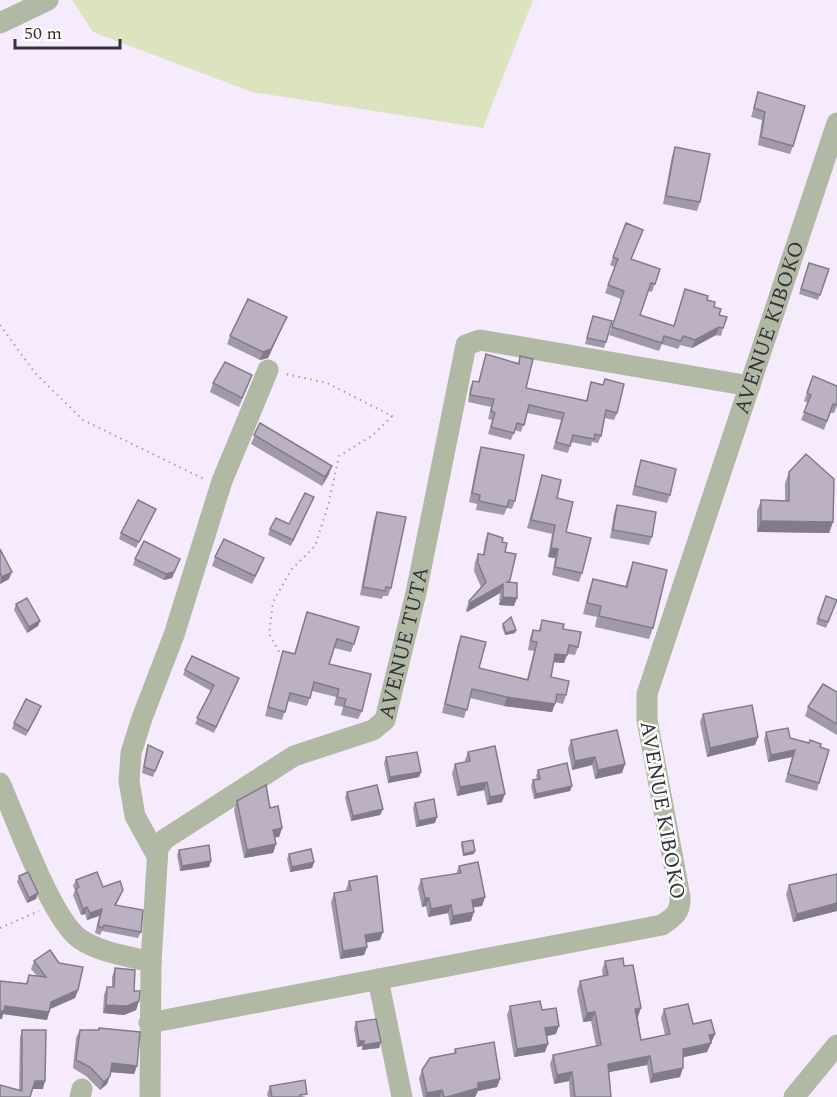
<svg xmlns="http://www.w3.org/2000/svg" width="837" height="1097" viewBox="0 0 837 1097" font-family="Spectral,serif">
<rect width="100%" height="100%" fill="#f5ebfd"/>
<polygon fill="#dde3bf" points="72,0 533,0 483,128 252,92 93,32"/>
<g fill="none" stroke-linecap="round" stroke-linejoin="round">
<g stroke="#a59eab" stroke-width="2" stroke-dasharray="1.5 4.5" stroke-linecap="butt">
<polyline points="0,325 35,373 83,420 204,479"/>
<polyline points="282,657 269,634 273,602 291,570 315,546 328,506 339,456 373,435 392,416 327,383 286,374"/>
<polyline points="0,928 39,911"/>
</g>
<g stroke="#b1b8a4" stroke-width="21">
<polyline points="0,23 48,0"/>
<path d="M0,783C16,818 51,919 80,939C101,953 128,956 151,962"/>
<polyline points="157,856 135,816 129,781 131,753 142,718 174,635 222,481 268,370"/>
<polyline points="378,979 402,1097"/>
<path id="s1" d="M149,1023L662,925C674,917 681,912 680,897L647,720V694L837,123"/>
<polyline points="80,1097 82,1089"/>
<path id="s2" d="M150,1097L151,962L158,848L165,839L294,756L373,730L385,720L416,593L466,345L480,340L750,386"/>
<polyline points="794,1097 837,1045"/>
</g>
</g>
<g fill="#a198a8">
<polygon points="758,92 793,146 790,154 758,145 762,120 751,117"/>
<polygon points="675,147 700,202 697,211 663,204 672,156"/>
<polygon points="626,223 631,259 660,269 652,292 648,291 640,315 674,326 685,289 707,300 714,307 719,315 723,328 721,336 716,335 692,348 680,345 678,349 662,344 659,351 609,335 621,299 605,293 615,267 610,265"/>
<polygon points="809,263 829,269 818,300 799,294"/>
<polygon points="287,317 268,358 260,360 227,344 230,336"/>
<polygon points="591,322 606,342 604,348 585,344"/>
<polygon points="486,354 518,363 520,356 526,388 586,401 591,382 603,385 605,379 617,413 614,420 605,418 601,436 598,443 592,442 591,446 571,442 568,453 553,449 561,420 527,413 521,432 515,430 511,440 488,434 492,420 488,419 491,407 468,402 470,388 473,381 478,382"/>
<polygon points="252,375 239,407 210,392 213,383"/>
<polygon points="813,376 837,386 837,406 834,413 830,413 824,430 801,420 808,403 804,401"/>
<polygon points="260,423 329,474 322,486 251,444"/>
<polygon points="481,447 515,501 512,509 507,508 504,515 476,510 477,504 469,502 478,456"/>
<polygon points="641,460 670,495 667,503 632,495 638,469"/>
<polygon points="789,472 833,522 829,533 757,532 757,511 761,500 785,501 785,483"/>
<polygon points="542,475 557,498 566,532 582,573 579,582 552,575 555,558 548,557 552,534 527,528"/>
<polygon points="314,497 291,546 268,535 270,529 289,524"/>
<polygon points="617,505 652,537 649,545 610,538 614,513"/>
<polygon points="377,512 391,588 388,596 383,596 382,599 360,595 374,520"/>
<polygon points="153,515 136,548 119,539 121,533"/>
<polygon points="488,533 502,542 505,552 509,582 514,606 499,605 500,593 467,612 466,610 469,601 481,587 474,571 475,562 478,554 483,555 485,541"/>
<polygon points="0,549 9,579 0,584"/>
<polygon points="215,557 261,566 252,584 212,566"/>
<polygon points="135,559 180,559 172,578 164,580 133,565"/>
<polygon points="633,562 653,628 649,639 595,627 597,617 583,614 589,590 593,579 625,587 629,573"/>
<polygon points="826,596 837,600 826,628 816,624"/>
<polygon points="16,604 40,621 38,626 27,633 14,610"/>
<polygon points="307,612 354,644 351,652 334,648 329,664 362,711 358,719 341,715 343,707 334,705 336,697 312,691 307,706 288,701 282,720 265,716 283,651 294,654"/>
<polygon points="542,620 563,629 578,647 575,655 567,654 564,663 553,662 551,677 566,695 563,704 555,702 552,712 504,706 470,698 464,718 442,713 458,644 461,636 479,668 527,679 534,651 528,650 530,638 533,630 539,630"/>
<polygon points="503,624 516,630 515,633 505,635 502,627"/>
<polygon points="185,670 236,684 214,733 195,724 211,691 183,675"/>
<polygon points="837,692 837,735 805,716 808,707"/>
<polygon points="39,712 26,736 12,729 14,723"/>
<polygon points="703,714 758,737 755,745 707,757 700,722"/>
<polygon points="766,732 790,738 820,747 819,783 817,791 785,782 792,757 768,762 764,740"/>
<polygon points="571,740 625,764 622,773 595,779 592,765 572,770 568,749"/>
<polygon points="148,745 161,757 153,777 142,773 146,751"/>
<polygon points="468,752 502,802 487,805 484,790 457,796 452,773 455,764 465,762 465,760"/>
<polygon points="386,757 421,772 419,777 388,783 384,763"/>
<polygon points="538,770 572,786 570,791 534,799 531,786 533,780 537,779 536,776"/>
<polygon points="347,792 383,809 380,815 351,821 345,798"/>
<polygon points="237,801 270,808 282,828 279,837 275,837 276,844 273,853 244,858 234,810"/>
<polygon points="415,803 435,823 416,827 413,808"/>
<polygon points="462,842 474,854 463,856 461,845"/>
<polygon points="179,850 211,861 209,867 180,871 177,855"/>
<polygon points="289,854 314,862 312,868 290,872 287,859"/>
<polygon points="459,866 485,897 482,906 473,907 471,921 450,925 448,913 428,917 426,906 422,907 418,888 421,879 456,874"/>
<polygon points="837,874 837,911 793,922 786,894 789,885"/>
<polygon points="19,876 38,893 36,899 27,903 17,882"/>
<polygon points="76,880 103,887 120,897 116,905 141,932 138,938 102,931 100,935 95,933 99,916 87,920 85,914 81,915 73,895 75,890 73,886"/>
<polygon points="349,881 380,940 366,943 367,947 364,955 340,959 331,902 334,893 347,891 346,889"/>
<polygon points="34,961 78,990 75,998 50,1009 47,1020 3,1014 2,1019 0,981 26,983 29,975 37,976 31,969"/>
<polygon points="605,961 624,966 638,1017 641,1040 665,1035 661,1018 664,1009 715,1034 707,1052 683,1057 680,1077 650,1083 647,1065 609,1072 611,1097 570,1097 569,1081 554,1084 550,1064 553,1055 596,1046 591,1021 583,1022 577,990 580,981 603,976 602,970"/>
<polygon points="115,968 134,991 139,1001 136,1010 124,1015 103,1013 104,995 107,987 112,987 112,977"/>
<polygon points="510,1006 556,1034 547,1036 545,1052 514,1057 507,1015"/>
<polygon points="356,1022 381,1042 379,1048 362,1050 362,1046 357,1047 354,1028"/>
<polygon points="99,1028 137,1066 134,1074 111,1072 107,1084 100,1090 86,1076 73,1068 76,1038 80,1030 98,1030"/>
<polygon points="22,1030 43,1089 33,1089 30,1097 19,1090 20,1037"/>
<polygon points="455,1049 500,1079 497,1087 478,1091 475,1097 423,1097 419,1078 422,1070 454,1053"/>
<polygon points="270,1086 306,1097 268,1097 267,1094"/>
</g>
<g fill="#837c88">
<polygon points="287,317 268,358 260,360 263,352"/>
<polygon points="719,327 716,335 692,348 695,340"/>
<polygon points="332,466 329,474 322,486 325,477"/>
<polygon points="761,521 833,522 829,533 757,532"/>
<polygon points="551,548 558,549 555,558 548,557"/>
<polygon points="180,559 172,578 164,580 166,574"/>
<polygon points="12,572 9,579 0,584 2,577"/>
<polygon points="503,584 500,593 467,612 470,603"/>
<polygon points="503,597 517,598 514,606 499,605"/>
<polygon points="40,621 38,626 27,633 29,627"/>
<polygon points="516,630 515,633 505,635 506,633"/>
<polygon points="555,654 567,655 564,663 551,662"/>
<polygon points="507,697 555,704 552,712 504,706"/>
<polygon points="758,737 755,745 707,757 710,748"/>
<polygon points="795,750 792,757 768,762 771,755"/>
<polygon points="595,757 592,765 572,770 575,761"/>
<polygon points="625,764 622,773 595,779 598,770"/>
<polygon points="421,772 419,777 388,783 390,777"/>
<polygon points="487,782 484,790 457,796 460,787"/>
<polygon points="572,786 570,791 534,799 536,794"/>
<polygon points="505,794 502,802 487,805 490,797"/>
<polygon points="383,809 380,815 351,821 353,816"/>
<polygon points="437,817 435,823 416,827 419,821"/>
<polygon points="282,828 279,837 270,838 273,830"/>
<polygon points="276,844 273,853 244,858 247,850"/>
<polygon points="475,851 474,854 463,856 464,854"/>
<polygon points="211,861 209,867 180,871 182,866"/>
<polygon points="314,862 312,868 290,872 292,867"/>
<polygon points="38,893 36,899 27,903 29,898"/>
<polygon points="485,897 482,906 469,908 472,900"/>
<polygon points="425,898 429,898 426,906 422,907"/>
<polygon points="837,903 837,911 793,922 797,914"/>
<polygon points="451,905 448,913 428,917 431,909"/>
<polygon points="87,907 85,914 81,915 83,909"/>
<polygon points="102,909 99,916 87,920 90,913"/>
<polygon points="474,912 471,921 450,925 453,916"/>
<polygon points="383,932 380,940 362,943 365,935"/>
<polygon points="367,947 364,955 340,959 343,951"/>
<polygon points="78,990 75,998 48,1010 51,1002"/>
<polygon points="139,1001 136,1010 124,1015 103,1013 106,1005"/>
<polygon points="5,1006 49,1012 47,1020 3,1014 2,1019 0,1019 0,1011"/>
<polygon points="641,1008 638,1017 632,1018 635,1009"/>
<polygon points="595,1012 591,1021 583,1022 587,1013"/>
<polygon points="559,1026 556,1034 542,1037 545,1028"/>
<polygon points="715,1034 707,1052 680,1058 683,1049 709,1035"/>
<polygon points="359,1041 364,1041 362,1046 357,1047"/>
<polygon points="381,1042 379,1048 362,1050 364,1045"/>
<polygon points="548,1044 545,1052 514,1057 517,1049"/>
<polygon points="650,1056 647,1065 604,1073 608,1064"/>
<polygon points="112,1063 137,1066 134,1074 109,1072"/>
<polygon points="683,1068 680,1077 650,1083 653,1074"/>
<polygon points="572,1072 569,1081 554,1084 557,1075"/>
<polygon points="110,1076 107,1084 100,1090 104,1082"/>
<polygon points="500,1079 497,1087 478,1091 475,1097 447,1097 478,1083"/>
<polygon points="35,1081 45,1081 43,1089 32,1089"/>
<polygon points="442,1090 440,1097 425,1097 427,1093"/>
</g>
<g fill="#bbb1c3" stroke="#837c88" stroke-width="1.5">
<polygon points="758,92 805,106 793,146 761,137 765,112 754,108"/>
<polygon points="675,147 710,154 700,202 666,196"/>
<polygon points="626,223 643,230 631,259 660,269 655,284 651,283 640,315 674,326 685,289 708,296 707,300 715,302 714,307 721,309 719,315 727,317 723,328 719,327 695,340 683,336 681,341 664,336 662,343 612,327 624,291 608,285 618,259 613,257"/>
<polygon points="809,263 829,269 820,295 801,289"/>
<polygon points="248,299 287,317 271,349 263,352 230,336"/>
<polygon points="593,316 612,321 606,342 587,338"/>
<polygon points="486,354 519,364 520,356 533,359 526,388 587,401 591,382 603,385 605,379 624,384 617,413 606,410 601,436 595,434 594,439 573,435 570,446 556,442 564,413 529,405 524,425 517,423 514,433 491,427 495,413 491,411 494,399 470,395 473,381 479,382"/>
<polygon points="225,362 252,375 242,398 213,383"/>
<polygon points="813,376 837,386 837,405 833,404 827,421 804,412 811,395 807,393"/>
<polygon points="260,423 332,466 325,477 254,435"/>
<polygon points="481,447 524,455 515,501 509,500 507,507 479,501 480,495 472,493"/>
<polygon points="806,454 834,479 833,522 761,521 761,500 789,501 789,472"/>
<polygon points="641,460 676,469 670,495 635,486"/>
<polygon points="542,475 561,480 557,498 573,502 566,532 591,538 582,573 555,567 558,549 551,548 555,525 531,520"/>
<polygon points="305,493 314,497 293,540 270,529 276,518 289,524"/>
<polygon points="138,500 156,509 139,542 121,533"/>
<polygon points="617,505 656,512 652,537 613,530"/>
<polygon points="377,512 406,517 391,588 386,587 385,591 363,587"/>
<polygon points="488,533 503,538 502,542 507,543 505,552 516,554 510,580 507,582 517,583 517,598 503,597 503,584 470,603 469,601 486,582 478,563 478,554 484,555"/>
<polygon points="224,539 264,558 255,576 215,557"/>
<polygon points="144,541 180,559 174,572 166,574 135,559"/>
<polygon points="0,549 12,572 2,577 0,572"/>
<polygon points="633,562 667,570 653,628 599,616 601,606 587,603 593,579 627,587"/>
<polygon points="826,596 837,600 828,622 818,619"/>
<polygon points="27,598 40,621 29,627 16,604"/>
<polygon points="307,612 359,627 354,644 337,639 329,664 371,674 362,711 344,706 346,699 337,697 339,689 314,682 310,698 290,693 285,712 268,707 283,651 295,654"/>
<polygon points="511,617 516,630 506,633 503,624"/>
<polygon points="542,620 564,624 563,629 581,632 578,647 569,645 567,655 555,654 551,677 569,681 566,695 557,694 555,704 507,697 472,689 467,710 445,704 461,636 486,642 479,668 528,680 537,642 531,641 533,630 540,631"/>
<polygon points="192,656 239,678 216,727 197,718 214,685 185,670"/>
<polygon points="823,684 837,692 837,724 808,707"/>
<polygon points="26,699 41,706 28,731 14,723"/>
<polygon points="752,705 758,737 710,748 703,714"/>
<polygon points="788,728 790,738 809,743 810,740 821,744 820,747 829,750 819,783 788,774 795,750 771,755 766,732"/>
<polygon points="617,730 625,764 598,770 595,757 575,761 571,740"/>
<polygon points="148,745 163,752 155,771 144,767"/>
<polygon points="495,746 505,794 490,797 487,782 460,787 455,764 470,761 468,752"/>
<polygon points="417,752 421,772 390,777 386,757"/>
<polygon points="567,763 572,786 536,794 533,780 540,779 538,770"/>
<polygon points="266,785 270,808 278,806 282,828 273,830 276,844 247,850 237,801"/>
<polygon points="377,785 383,809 353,816 347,792"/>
<polygon points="434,799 437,817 419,821 415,803"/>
<polygon points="473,840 475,851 464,854 462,842"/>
<polygon points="209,845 211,861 182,866 179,850"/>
<polygon points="311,849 314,862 292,867 289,854"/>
<polygon points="478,862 485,897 472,900 474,912 453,916 451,905 431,909 429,898 425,898 421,879 461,873 459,866"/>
<polygon points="28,872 38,893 29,898 19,876"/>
<polygon points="97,872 103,887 120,881 123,890 115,905 143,910 141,932 104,925 102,928 98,926 102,909 90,913 87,907 83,909 76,889 79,887 76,880"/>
<polygon points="837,874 837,903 797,914 789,885"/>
<polygon points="377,876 383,932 365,935 367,947 343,951 334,893 351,890 349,881"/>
<polygon points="50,950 59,963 83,967 78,990 51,1002 49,1012 5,1006 4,1011 0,1011 0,981 27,984 29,975 46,977 34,961"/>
<polygon points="623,958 624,966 633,965 641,1008 635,1009 641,1040 670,1034 664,1009 688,1004 693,1024 711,1020 715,1034 709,1035 711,1043 683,1049 683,1068 653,1074 650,1056 608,1064 611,1097 575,1097 572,1072 557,1075 553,1055 601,1045 595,1012 587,1013 580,981 608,975 605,961"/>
<polygon points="115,968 135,970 134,991 140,991 139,1001 127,1006 106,1005 107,987 114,987"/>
<polygon points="540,1001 542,1010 556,1008 559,1026 545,1028 548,1044 517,1049 510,1006"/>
<polygon points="376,1019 381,1042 364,1045 364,1041 359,1041 356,1022"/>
<polygon points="99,1028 140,1032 137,1066 112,1063 110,1076 104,1082 90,1067 76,1060 80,1030 99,1030"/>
<polygon points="22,1030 46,1030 45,1081 35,1081 30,1097 0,1097 0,1085 22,1091"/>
<polygon points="494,1042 500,1079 478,1083 478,1088 447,1097 444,1097 442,1090 427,1093 422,1070 430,1058 456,1053 455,1049"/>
<polygon points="305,1080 307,1094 300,1095 300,1097 272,1097 270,1086"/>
</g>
<g text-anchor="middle" stroke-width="5" stroke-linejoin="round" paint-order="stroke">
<g font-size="21" fill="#363239" stroke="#fdfdfd">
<text dy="7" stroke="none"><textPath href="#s1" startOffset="1150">AVENUE KIBOKO</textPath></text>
<text dy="7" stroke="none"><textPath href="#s2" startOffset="592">AVENUE TUTA</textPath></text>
<text transform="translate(663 810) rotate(80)" y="7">AVENUE KIBOKO</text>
</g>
</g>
<path d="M15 39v9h105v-9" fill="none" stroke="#363239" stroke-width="3"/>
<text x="24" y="39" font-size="18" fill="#363239" stroke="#fdfdfd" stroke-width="4.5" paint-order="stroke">50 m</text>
</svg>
